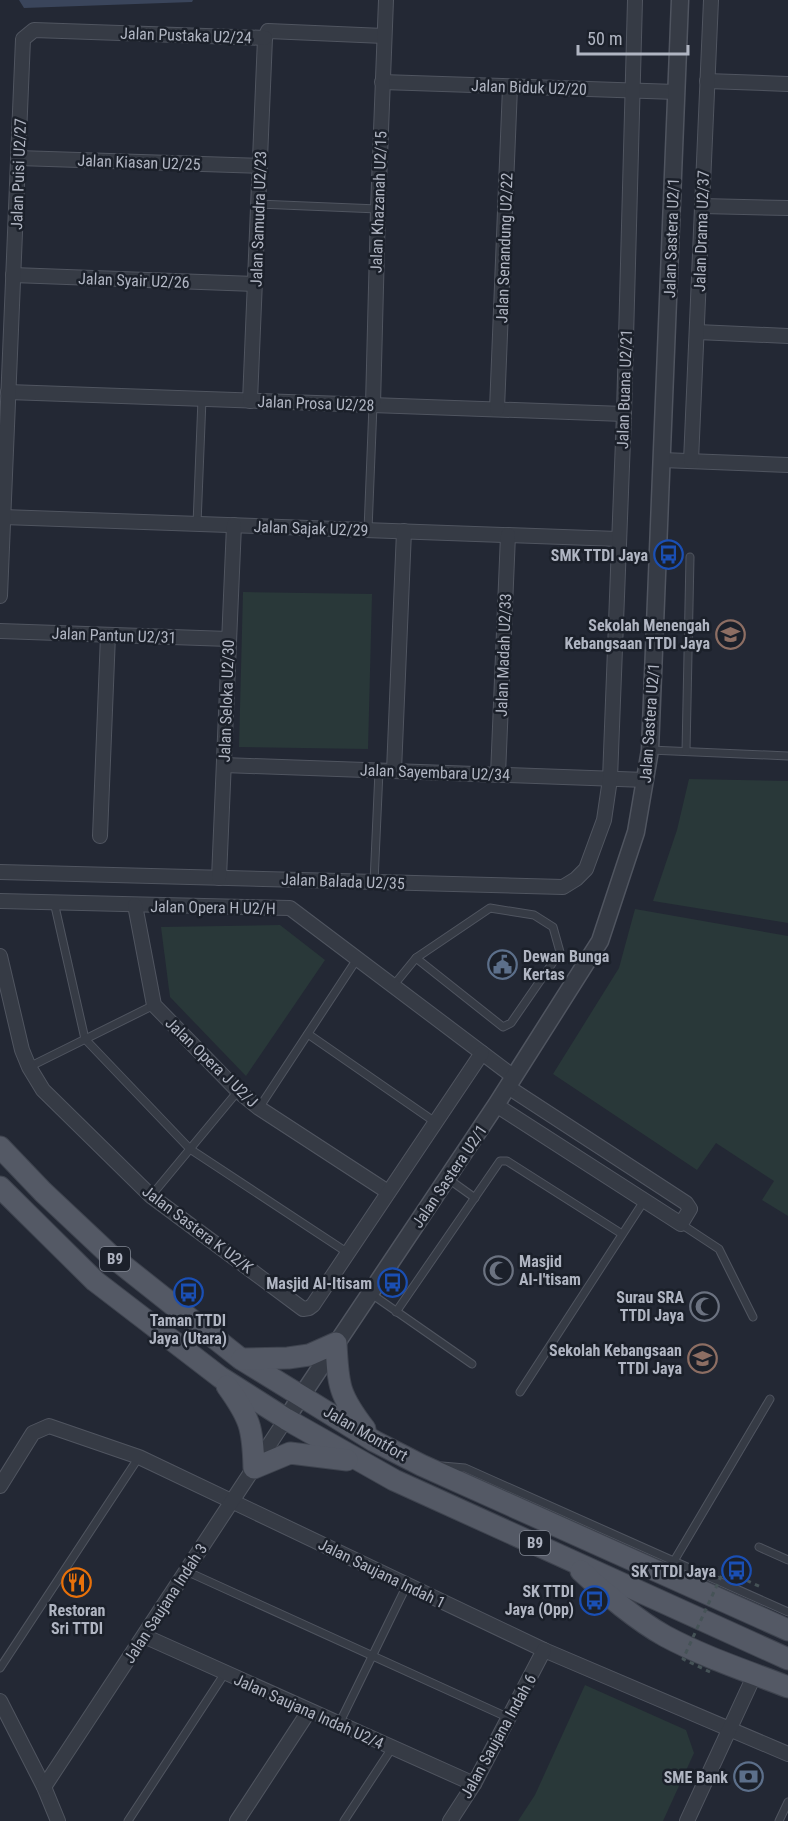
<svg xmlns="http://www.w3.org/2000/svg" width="788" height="1821" viewBox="0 0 788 1821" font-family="'Roboto Condensed',sans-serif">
<rect width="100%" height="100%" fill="#232834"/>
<g fill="#293839">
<polygon points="243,592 372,594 368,749 239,747"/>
<polygon points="689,779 788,781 788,923 653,901 677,830"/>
<polygon points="635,909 788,936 788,1216 762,1200 774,1181 716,1143 697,1170 553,1074 619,968"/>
<polygon points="280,925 325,960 246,1076 170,997 161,927"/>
<polygon points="585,1685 686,1730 694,1753 663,1821 518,1821 535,1795"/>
</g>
<polygon fill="#3a455b" points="19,0 193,0 192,2 24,8"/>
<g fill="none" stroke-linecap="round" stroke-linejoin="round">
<defs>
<g id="service">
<polyline points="258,204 378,209"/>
<polyline points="197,524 202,399"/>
<polyline points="368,530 373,405"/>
<polyline points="650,750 788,756"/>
<polyline points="686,751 690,557"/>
<polyline points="374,882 379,771"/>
<polyline points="54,902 85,1039 190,1149 348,1253"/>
<polygon points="490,908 534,915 553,927 560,952 511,1023 503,1027 416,958"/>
<polyline points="393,986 416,958"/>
<polyline points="308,1034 435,1122"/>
<polyline points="29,1067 154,1005"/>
<polyline points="259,1108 357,959"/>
<polyline points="447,1178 475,1198"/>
<polyline points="151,1196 238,1091"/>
<polyline points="681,1224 719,1249 753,1317"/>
<polyline points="370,1293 472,1364"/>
<polyline points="396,1312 500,1161 507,1161 622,1234"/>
<polyline points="520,1392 644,1201"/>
<polyline points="442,1466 465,1468 788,1612"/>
<polyline points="759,1547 788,1560"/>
<polyline points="674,1561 770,1399"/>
<polyline points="186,1571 509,1718"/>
<polyline points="0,1668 139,1457"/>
<polyline points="339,1724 407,1585"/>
<polyline points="128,1821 225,1673"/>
<polyline points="344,1821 392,1748"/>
<polyline points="779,1821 788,1802"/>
</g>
<g id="minor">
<polyline points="265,38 268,31 384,36"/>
<polyline points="707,81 788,84"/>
<polyline points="382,82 676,92"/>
<polyline points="18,158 260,166"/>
<polyline points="702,206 788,208"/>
<polyline points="13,275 255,284"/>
<polyline points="697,332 788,336"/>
<polyline points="8,392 624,414"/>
<polyline points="250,401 265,38"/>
<polyline points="373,405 378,209 386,0"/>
<polyline points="497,409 510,87"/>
<polyline points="662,460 788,465"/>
<polyline points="691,461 711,0"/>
<polyline points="3,517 618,539"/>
<polyline points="0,596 23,39 34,30 265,38"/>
<polyline points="0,631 229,639"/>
<polyline points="224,765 646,780"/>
<polyline points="394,771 404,531"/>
<polyline points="498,775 508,535"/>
<polyline points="100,836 108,635"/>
<polyline points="0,872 563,887 576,879 586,869 604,820 610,779 624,414 635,0"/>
<polyline points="219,878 234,525"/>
<polyline points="0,901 290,908 514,1077"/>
<polyline points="135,905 154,1005 238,1091 259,1108 388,1192"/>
<polyline points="0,956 22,1050 29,1067 43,1090 151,1196 303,1309 309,1308 313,1305 482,1053"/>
<polyline points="496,1105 681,1224 690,1209 686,1203 508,1087"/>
<polyline points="0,1486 33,1433 49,1426 139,1457 544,1650 788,1754"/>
<polyline points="144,1636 474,1784"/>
<polyline points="0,1701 44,1787 58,1821"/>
<polyline points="44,1787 286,1419"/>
<polyline points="237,1821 309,1711"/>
<polyline points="450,1821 474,1784 544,1650"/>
<polyline points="687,1821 755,1674"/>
</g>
<polyline id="tertiary" points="286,1419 496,1105 600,941 636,832 650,750 680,0"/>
<g id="primary">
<polyline points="0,1147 43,1192 110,1255 241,1359 374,1441 421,1465 788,1630"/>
<polyline points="0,1187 95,1281 220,1377 286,1419 394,1480 788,1659"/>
<path d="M242,1359L288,1358L309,1355L336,1343C338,1386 339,1395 365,1429"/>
<path d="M227,1386C250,1418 253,1428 254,1468L290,1453L347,1460"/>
<path d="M581,1571C604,1593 638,1621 665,1636C704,1657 747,1671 788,1687"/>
</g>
</defs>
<use href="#service" stroke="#505560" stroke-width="9"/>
<use href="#minor" stroke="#505560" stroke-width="16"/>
<use href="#tertiary" stroke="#505560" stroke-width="19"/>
<use href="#primary" stroke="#3f444f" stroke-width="23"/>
<use href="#service" stroke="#363b45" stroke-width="7"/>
<use href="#minor" stroke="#363b45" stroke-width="14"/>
<use href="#tertiary" stroke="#363b45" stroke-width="16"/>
<use href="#primary" stroke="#545965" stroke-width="21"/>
<polyline stroke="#465357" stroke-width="3" stroke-dasharray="4.5 4.5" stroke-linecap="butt" points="710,1672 683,1659 724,1570 763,1588"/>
</g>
<defs>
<symbol id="bus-ring" viewBox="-11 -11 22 22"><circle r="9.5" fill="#1b202a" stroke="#1a4fb4" stroke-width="1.5"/><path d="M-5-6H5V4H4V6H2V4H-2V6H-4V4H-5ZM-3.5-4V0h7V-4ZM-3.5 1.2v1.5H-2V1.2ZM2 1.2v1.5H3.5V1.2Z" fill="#1a4fb4"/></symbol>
<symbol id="school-ring" viewBox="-11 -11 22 22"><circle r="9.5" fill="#1b202a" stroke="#8d6e63" stroke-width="1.5"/><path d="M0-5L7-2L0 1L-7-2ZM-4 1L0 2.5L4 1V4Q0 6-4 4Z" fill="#8d6e63"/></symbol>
<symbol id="civic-ring" viewBox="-11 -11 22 22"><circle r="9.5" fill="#1b202a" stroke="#5c6f8a" stroke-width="1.5"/><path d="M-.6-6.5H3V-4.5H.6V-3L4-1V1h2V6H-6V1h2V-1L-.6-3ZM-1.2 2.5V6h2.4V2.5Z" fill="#5c6f8a"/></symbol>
<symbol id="mosque-ring" viewBox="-11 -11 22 22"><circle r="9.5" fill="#1b202a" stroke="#6b7280" stroke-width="1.5"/><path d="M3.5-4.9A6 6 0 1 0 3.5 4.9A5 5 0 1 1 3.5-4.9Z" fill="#6b7280"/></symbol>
<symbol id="restaurant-ring" viewBox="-11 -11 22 22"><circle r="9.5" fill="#1b202a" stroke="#e8710a" stroke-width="1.5"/><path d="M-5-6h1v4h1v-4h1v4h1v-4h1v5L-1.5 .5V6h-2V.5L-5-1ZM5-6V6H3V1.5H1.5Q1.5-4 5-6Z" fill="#e8710a"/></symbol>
<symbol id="bank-ring" viewBox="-11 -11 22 22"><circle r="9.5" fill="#1b202a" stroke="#5c6f8a" stroke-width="1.5"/><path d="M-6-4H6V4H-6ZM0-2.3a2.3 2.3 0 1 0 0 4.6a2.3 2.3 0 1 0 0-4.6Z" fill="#5c6f8a"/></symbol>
</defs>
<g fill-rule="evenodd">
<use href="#bus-ring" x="652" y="538" width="33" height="33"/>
<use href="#school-ring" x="714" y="618" width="33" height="33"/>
<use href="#civic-ring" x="486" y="948" width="33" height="33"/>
<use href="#mosque-ring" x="482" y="1254" width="33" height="33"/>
<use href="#bus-ring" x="376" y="1266" width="33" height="33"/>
<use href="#bus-ring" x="172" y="1276" width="33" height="33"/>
<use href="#mosque-ring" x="688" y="1290" width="33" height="33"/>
<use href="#school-ring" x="686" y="1342" width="33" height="33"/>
<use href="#bus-ring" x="720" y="1554" width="33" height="33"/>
<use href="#restaurant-ring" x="60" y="1566" width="33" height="33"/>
<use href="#bus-ring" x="578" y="1584" width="33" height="33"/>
<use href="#bank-ring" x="732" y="1760" width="33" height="33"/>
</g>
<g text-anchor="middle" stroke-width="5" stroke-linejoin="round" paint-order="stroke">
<g fill="#1b202a" stroke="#838894" stroke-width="1.5">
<rect x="100" y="1247" width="30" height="24" rx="4.5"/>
<rect x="520" y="1531" width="30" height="24" rx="4.5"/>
</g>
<g font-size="15" font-weight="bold" fill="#b0b5c2">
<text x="115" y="1264">B9</text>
<text x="535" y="1548">B9</text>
</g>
<g font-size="16" fill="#b0b5c2" stroke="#1b202a">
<text transform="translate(186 35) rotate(2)" y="6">Jalan Pustaka U2/24</text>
<text transform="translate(529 87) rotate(2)" y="6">Jalan Biduk U2/20</text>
<text transform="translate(139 162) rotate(2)" y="6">Jalan Kiasan U2/25</text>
<text transform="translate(18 174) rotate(-88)" y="6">Jalan Puisi U2/27</text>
<text transform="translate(378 202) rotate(-88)" y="6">Jalan Khazanah U2/15</text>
<text transform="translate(258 219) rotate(-88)" y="6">Jalan Samudra U2/23</text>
<text transform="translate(701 231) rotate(-88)" y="6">Jalan Drama U2/37</text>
<text transform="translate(671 238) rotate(-88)" y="6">Jalan Sastera U2/1</text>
<text transform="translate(504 248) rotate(-88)" y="6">Jalan Senandung U2/22</text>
<text transform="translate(134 280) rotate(2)" y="6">Jalan Syair U2/26</text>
<text transform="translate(624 389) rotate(-88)" y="6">Jalan Buana U2/21</text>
<text transform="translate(316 403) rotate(2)" y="6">Jalan Prosa U2/28</text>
<text transform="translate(311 528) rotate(2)" y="6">Jalan Sajak U2/29</text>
<text transform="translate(114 635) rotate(2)" y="6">Jalan Pantun U2/31</text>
<text transform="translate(503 655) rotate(-88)" y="6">Jalan Madah U2/33</text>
<text transform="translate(226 701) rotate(-88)" y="6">Jalan Seloka U2/30</text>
<text transform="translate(649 723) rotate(-86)" y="6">Jalan Sastera U2/1</text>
<text transform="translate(435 772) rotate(2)" y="6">Jalan Sayembara U2/34</text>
<text transform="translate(343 881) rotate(2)" y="6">Jalan Balada U2/35</text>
<text transform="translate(213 907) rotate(1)" y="6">Jalan Opera H U2/H</text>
<text transform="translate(212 1062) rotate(44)" y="6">Jalan Opera J U2/J</text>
<text transform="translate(449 1176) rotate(-56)" y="6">Jalan Sastera U2/1</text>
<text transform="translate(198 1229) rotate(37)" y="6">Jalan Sastera K U2/K</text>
<text transform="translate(366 1433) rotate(30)" y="6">Jalan Montfort</text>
<text transform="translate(382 1573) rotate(26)" y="6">Jalan Saujana Indah 1</text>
<text transform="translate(165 1603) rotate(-57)" y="6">Jalan Saujana Indah 3</text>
<text transform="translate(309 1711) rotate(24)" y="6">Jalan Saujana Indah U2/4</text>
<text transform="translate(498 1736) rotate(-61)" y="6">Jalan Saujana Indah 6</text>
</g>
<g font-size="16" font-weight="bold" fill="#b0b5c2" stroke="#1b202a" text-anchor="end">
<text x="648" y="561">SMK TTDI Jaya</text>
<text x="710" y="631">Sekolah Menengah<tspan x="710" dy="18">Kebangsaan TTDI Jaya</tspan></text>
<text x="523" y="962" text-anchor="start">Dewan Bunga<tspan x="523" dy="18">Kertas</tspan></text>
<text x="519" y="1267" text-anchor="start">Masjid<tspan x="519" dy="18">Al-I'tisam</tspan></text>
<text x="372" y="1289">Masjid Al-Itisam</text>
<text x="684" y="1303">Surau SRA<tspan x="684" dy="18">TTDI Jaya</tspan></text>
<text x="188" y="1326" text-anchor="middle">Taman TTDI<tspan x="188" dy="18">Jaya (Utara)</tspan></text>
<text x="682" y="1356">Sekolah Kebangsaan<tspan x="682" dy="18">TTDI Jaya</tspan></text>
<text x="716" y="1577">SK TTDI Jaya</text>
<text x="574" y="1597">SK TTDI<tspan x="574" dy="18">Jaya (Opp)</tspan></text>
<text x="77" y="1616" text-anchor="middle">Restoran<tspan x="77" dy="18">Sri TTDI</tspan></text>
<text x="728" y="1783">SME Bank</text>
</g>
</g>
<path d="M578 45v9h110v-9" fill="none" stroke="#b0b5c2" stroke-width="3"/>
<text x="587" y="45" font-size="18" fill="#b0b5c2" stroke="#1b202a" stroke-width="4.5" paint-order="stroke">50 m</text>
</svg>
